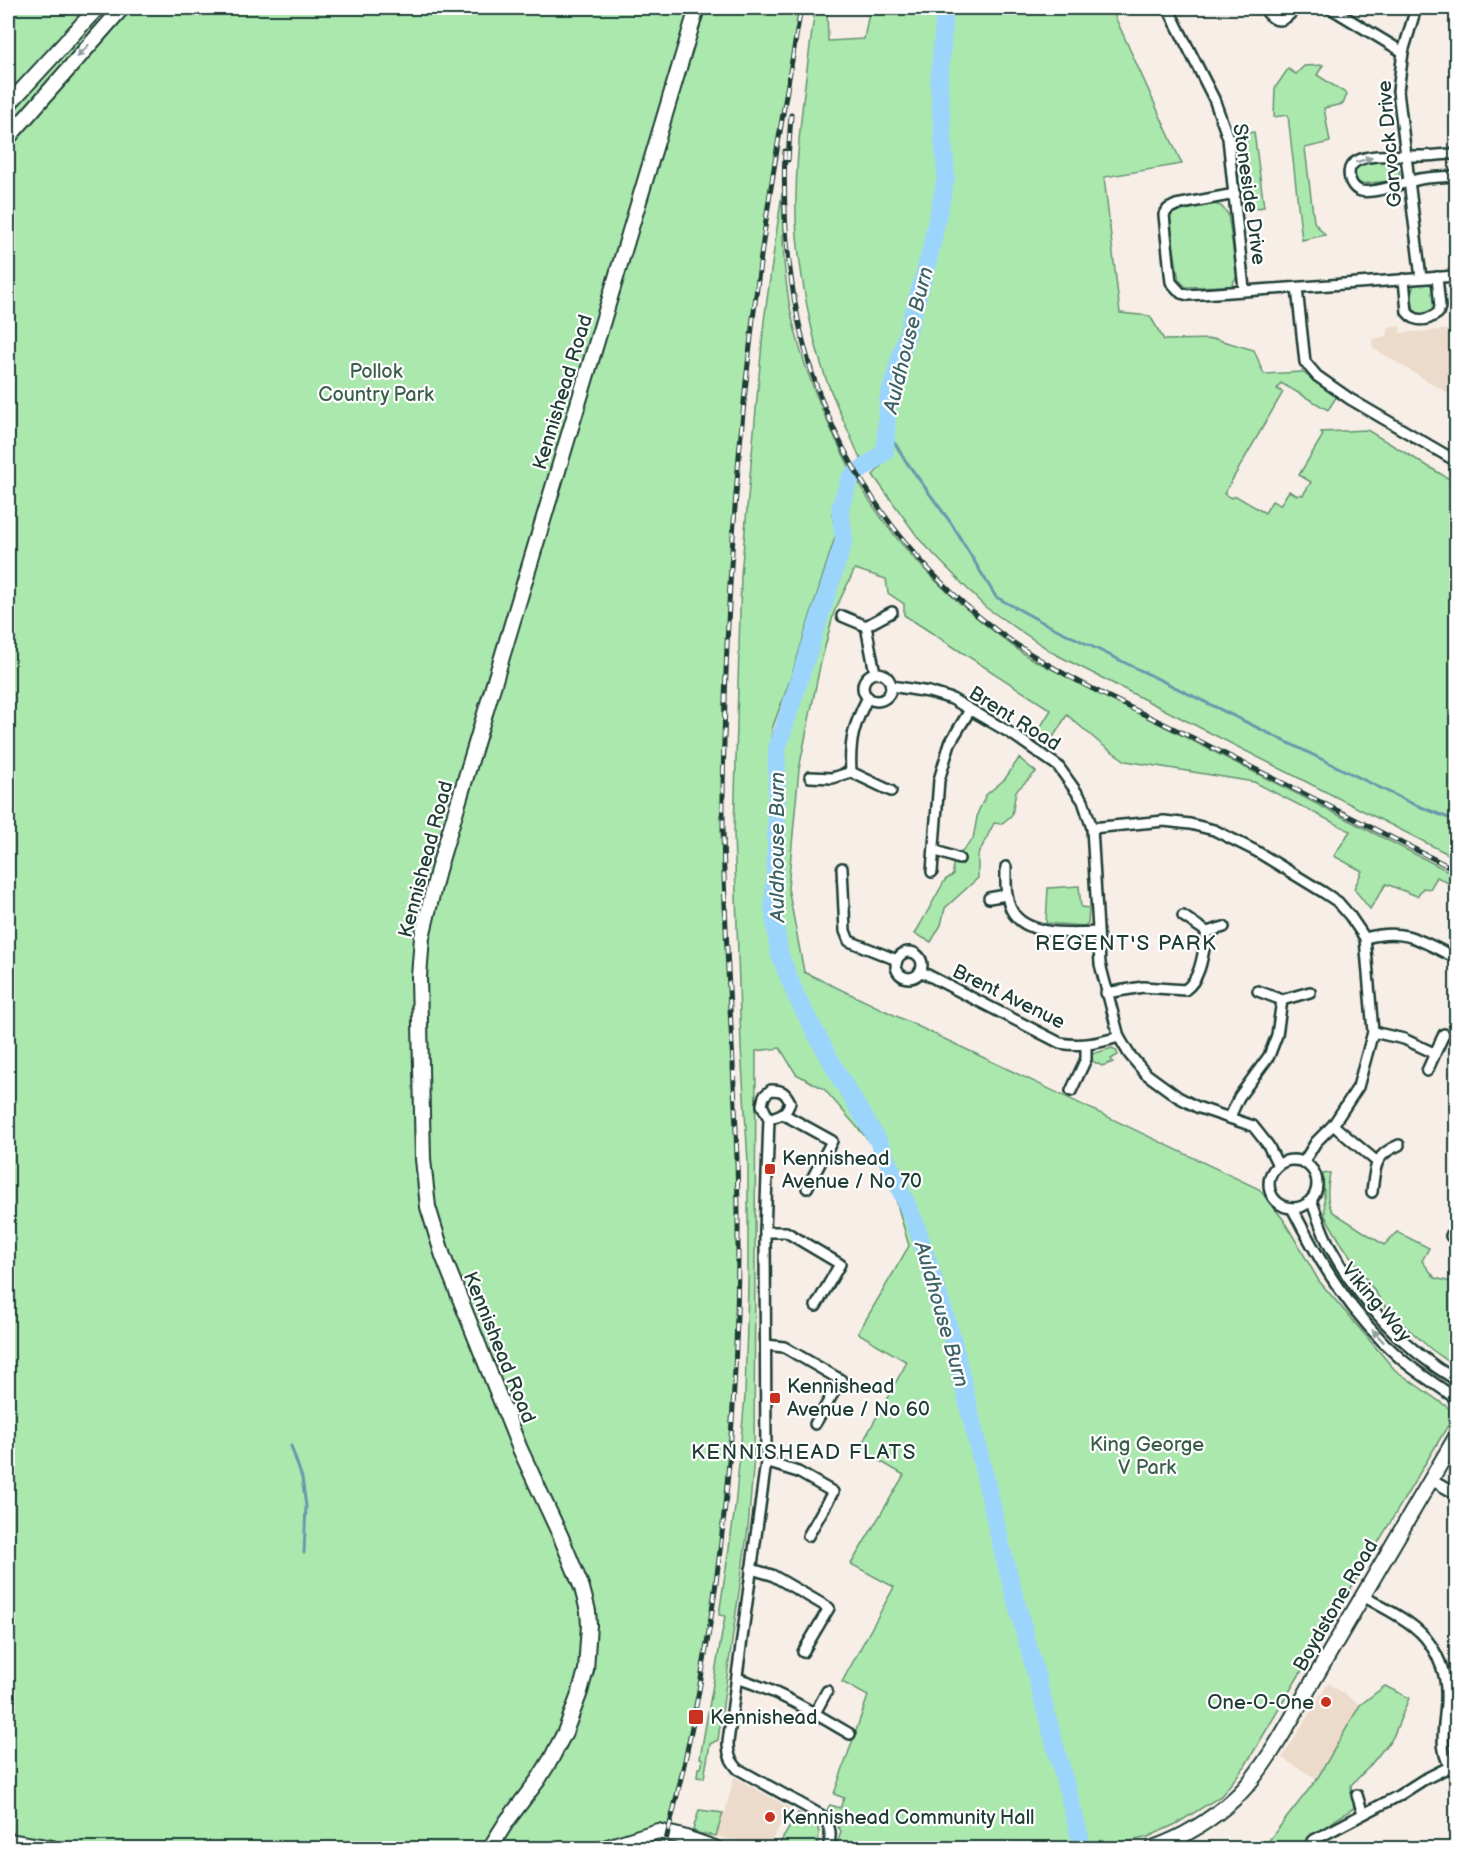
<svg xmlns="http://www.w3.org/2000/svg" width="1464" height="1856" viewBox="0 0 1464 1856" font-family="'Balsamiq Sans',sans-serif">
<rect width="100%" height="100%" fill="#f6eee7"/>
<filter id="ink" filterUnits="userSpaceOnUse"><feTurbulence type="fractalNoise" baseFrequency=".0167" numOctaves="2"/><feDisplacementMap in="SourceGraphic" scale="12" xChannelSelector="R" yChannelSelector="G"/><feConvolveMatrix kernelMatrix="1 2 1 2 8 2 1 2 1" color-interpolation-filters="sRGB"/></filter>
<g filter="url(#ink)">
<g fill="#ecdaca">
<polygon points="1400,326 1400,333 1456,329 1456,398 1373,348 1372,339 1387,336 1389,327"/>
<polygon points="1328,1683 1360,1705 1317,1779 1282,1758"/>
<polygon points="734,1777 790,1808 767,1848 716,1836 723,1813 725,1813"/>
</g>
<g fill="#abe8ae" stroke="#659271" stroke-width="1.5">
<path d="M8,8H801C787,90 773,173 761,256C737,432 725,616 723,794C722,943 739,1091 738,1240C738,1445 715,1649 664,1848H8Z"/>
<path d="M815,8H827L828,41L864,39L870,8H945L936,85L940,176L925,256L883,399V449L865,464L859,456C848,430 835,403 825,376C809,329 794,247 796,197C797,134 807,71 815,8Z"/>
<path d="M952,8H1111L1182,164L1104,177L1120,313L1150,316L1164,340L1216,339L1254,350L1264,374L1302,372L1337,396L1328,410L1281,383L1277,389L1283,392L1224,494L1231,498L1236,496L1265,513L1272,501L1280,505L1289,491L1298,496L1300,494L1303,495L1311,482L1299,475L1323,435L1321,432L1367,430L1456,483V858L1055,654L985,607L920,540L873,475C895,455 895,428 890,400L935,248L949,175L944,95L948,26Z"/>
<polygon points="1323,65 1317,75 1347,94 1343,104 1324,108 1330,142 1305,148 1314,222 1325,235 1302,240 1288,115 1274,117 1275,88 1288,69 1296,74 1304,66"/>
<polygon points="1254,132 1264,207 1243,210 1232,135"/>
<polygon points="1393,159 1398,163 1400,176 1397,180 1360,184 1354,182 1353,170 1357,164"/>
<path d="M782,193C783,222 782,252 786,281C793,346 820,411 850,468L840,483L832,514L836,534L791,677L772,729L770,946C785,984 804,1023 824,1059C842,1091 863,1121 881,1154L851,1083L812,1013L793,974L781,929V750L795,710L807,663L847,543L843,518L848,494L856,478C897,552 960,608 1028,657L1456,875V887L1437,877L1430,889L1423,888L1417,896L1386,884L1370,909L1354,889L1362,871L1334,856L1350,831L1254,782L1126,761L1101,744L1067,715L1052,739L1038,731L1051,710L904,615V604L888,593L886,579L855,569L834,612L820,666L799,769L788,888L804,972L1259,1189L1283,1219L1319,1281L1395,1370L1450,1409V1422L1245,1766L1221,1796L1176,1824L1148,1837L1102,1848H836L841,1831L827,1810L830,1805L840,1808L844,1798L834,1794L868,1696L842,1682L894,1587L851,1564L904,1475L859,1449L907,1362L858,1333L909,1246L886,1165L870,1142L824,1089L796,1074L780,1048L756,1051L754,1457L748,1528L718,1740L710,1744L704,1778L697,1777L698,1768H701L703,1759L700,1758L724,1622L725,1616L719,1615L735,1508L745,1396L748,1285V1162L741,1047L734,833L741,575L764,321Z"/>
<polygon points="1213,204 1221,206 1228,214 1237,276 1231,286 1186,287 1179,280 1169,220 1172,213"/>
<path d="M1428,283L1433,287L1434,308L1424,314L1417,313C1410,305 1410,295 1414,285Z"/>
<polygon points="1019,758 1036,772 1016,791 1012,815 1001,824 994,823 978,855 978,878 945,908 941,925 931,942 915,934 945,880 953,875 953,862 973,839 978,812 986,795 1005,779"/>
<polygon points="1079,886 1081,907 1089,908 1088,923 1084,926 1046,923 1048,888"/>
<polygon points="1112,1048 1116,1050 1118,1055 1111,1059 1113,1062 1102,1066 1090,1060 1092,1054"/>
<path d="M1330,1173C1328,1185 1325,1202 1333,1212L1384,1245L1397,1232L1429,1248L1422,1261L1435,1278L1451,1282L1456,1270V1367L1431,1349L1389,1312L1341,1243L1325,1216L1323,1174Z"/>
<polygon points="1385,1686 1409,1698 1393,1737 1368,1768 1351,1785 1354,1808 1310,1836 1312,1848 1263,1848 1317,1779 1360,1705"/>
<polygon points="699,1810 723,1813 716,1836 697,1833 693,1830"/>
<path d="M798,1813C818,1825 822,1824 817,1848H777Z"/>
</g>
<g fill="none" stroke-linecap="round" stroke-linejoin="round">
<g stroke="#6a98ac" stroke-width="3">
<polyline points="887,435 896,445 905,460 951,523 996,597 1042,622 1411,803 1456,821"/>
<polyline points="291,1446 302,1478 306,1506 304,1553"/>
</g>
<polyline stroke="#9cd5fc" stroke-width="18" points="945,8 939,85 946,177 929,258 888,400 885,452 850,478 840,508 844,541 777,749 776,847 773,908 779,953 797,998 839,1076 880,1144 916,1225 952,1337 1004,1557 1083,1848"/>
<defs>
<g id="street">
<polyline points="1168,8 1214,99 1228,138 1244,289"/>
<path d="M1264,8C1275,25 1284,23 1295,8"/>
<polyline points="1330,8 1403,52"/>
<polyline points="1416,8 1403,52 1398,91 1421,278"/>
<path d="M1456,154C1444,154 1432,156 1420,156C1403,157 1337,147 1351,182C1353,186 1357,190 1361,191C1376,194 1404,182 1420,179C1431,177 1444,177 1456,176"/>
<polyline points="1235,194 1176,205 1168,209 1164,215 1171,282 1181,293 1188,295 1456,276"/>
<path d="M1404,279L1407,312C1416,323 1427,321 1438,313L1440,307L1437,277"/>
<polyline points="1297,288 1305,362 1317,376 1350,399 1456,461"/>
<polyline points="842,616 866,626 892,612"/>
<polyline points="866,626 875,673"/>
<circle cx="877" cy="687" r="14"/>
<polyline points="891,686 929,692 952,699 1012,734 1058,766 1083,801 1092,828 1100,964 1119,1037 1129,1054 1145,1073 1178,1097 1197,1107 1253,1126 1268,1145 1278,1165"/>
<path d="M851,772C849,741 854,724 868,697"/>
<polyline points="810,777 832,778 851,772 891,791"/>
<polyline points="1092,828 1164,821 1190,824 1214,830 1256,851 1323,892 1338,902 1350,916 1365,938 1373,1032 1358,1087 1333,1125 1316,1142 1303,1163"/>
<polyline points="934,850 959,859"/>
<path d="M1006,867C1006,880 1005,896 1011,909C1024,937 1072,933 1097,932"/>
<polyline points="842,868 845,931 849,941 897,960"/>
<polyline points="932,872 939,780 950,743 970,710"/>
<polyline points="989,898 1006,895"/>
<polyline points="1183,916 1207,932"/>
<path d="M1365,938C1405,927 1421,941 1456,958"/>
<circle cx="909" cy="965" r="13"/>
<path d="M920,971L1060,1043C1081,1047 1098,1043 1119,1037"/>
<path d="M1106,993L1143,987L1185,990C1202,978 1203,951 1207,932L1224,927"/>
<polyline points="1282,1000 1310,992"/>
<polyline points="1373,1032 1404,1039 1434,1053"/>
<polyline points="1427,1071 1444,1034"/>
<polyline points="1071,1091 1086,1059 1086,1045"/>
<polyline points="783,1114 832,1141 807,1188"/>
<polyline points="1230,1117 1239,1097 1269,1056 1277,1035 1282,1000 1258,991"/>
<path d="M769,1119C780,1115 787,1114 790,1102C785,1092 782,1090 771,1090L764,1096L762,1105L769,1119L765,1232L766,1462L728,1742C728,1754 730,1760 738,1769L821,1815C831,1826 832,1834 828,1848"/>
<polyline points="1333,1125 1376,1161"/>
<circle cx="1293" cy="1184" r="24"/>
<path d="M1372,1192C1375,1167 1374,1155 1399,1145"/>
<path d="M1311,1200C1317,1215 1322,1232 1330,1247C1359,1301 1404,1349 1456,1380"/>
<path d="M1292,1208C1320,1263 1353,1317 1400,1358C1417,1373 1438,1385 1456,1399"/>
<polyline points="765,1232 786,1232 840,1264 816,1306"/>
<polyline points="1451,1236 1456,1225"/>
<polyline points="766,1345 784,1347 841,1380 815,1424"/>
<polyline points="766,1462 798,1472 833,1492 808,1536"/>
<polyline points="1431,1480 1456,1494"/>
<polyline points="751,1569 772,1575 829,1608 803,1652"/>
<path d="M1363,1596C1385,1609 1416,1622 1430,1644C1439,1657 1446,1675 1446,1691C1448,1721 1433,1749 1456,1775"/>
<path d="M737,1678C778,1691 813,1712 850,1734"/>
<polyline points="815,1713 827,1691"/>
<polyline points="1357,1795 1363,1814"/>
<polyline points="1312,1841 1398,1796 1423,1780 1449,1767"/>
</g>
<g id="secondary">
<polyline points="8,105 97,8"/>
<polyline points="8,138 122,8"/>
<polyline points="8,1841 52,1848"/>
<polyline points="490,1848 507,1821 538,1780 551,1759 565,1732 580,1692 586,1670 589,1625 588,1611 582,1588 561,1537 520,1449 443,1256 428,1207 423,1159 419,977 422,937 438,870 697,8"/>
<polyline points="604,1848 658,1831 683,1837 715,1848"/>
<path d="M1153,1848C1182,1838 1211,1820 1234,1799C1263,1773 1293,1716 1313,1681C1361,1600 1408,1518 1456,1437"/>
</g>
</defs>
<use href="#street" stroke="#1f3d34" stroke-width="14"/>
<use href="#secondary" stroke="#1f3d34" stroke-width="18"/>
<use href="#street" stroke="#fff" stroke-width="9"/>
<use href="#secondary" stroke="#fff" stroke-width="14"/>
<defs>
<g id="rail">
<path d="M785,151C782,223 790,304 812,373C847,481 921,579 1014,643C1073,683 1139,711 1203,743C1287,785 1372,828 1456,870"/>
<polyline points="788,160 791,115"/>
<path d="M664,1848C716,1650 738,1445 738,1240C739,1091 722,943 723,794C725,615 737,433 761,256C772,173 787,90 801,8"/>
</g>
</defs>
<use href="#rail" stroke="#1f3d34" stroke-width="5"/>
<use href="#rail" stroke="#fff" stroke-width="3" stroke-dasharray="9" stroke-linecap="butt"/>
</g>
<defs><path id="oneway-solid" d="M-6-.8H1V-3.2L6.5 0L1 3.2V.8H-6Z" transform="scale(1.5)"/></defs>
<g fill="#8f9e9a">
<use href="#oneway-solid" transform="translate(83 51) rotate(132)"/>
<use href="#oneway-solid" transform="translate(1364 160) rotate(-15)"/>
<use href="#oneway-solid" transform="translate(1378 1336) rotate(-133)"/>
</g>
</g>
<g fill="#c8321e" stroke="#fff" stroke-width="2">
<rect x="764" y="1163" width="12" height="12" rx="3"/>
<rect x="769" y="1392" width="12" height="12" rx="3"/>
<circle cx="1326" cy="1702" r="6"/>
<rect x="688" y="1709" width="16" height="16" rx="3"/>
<circle cx="770" cy="1817" r="6"/>
</g>
<g text-anchor="middle" stroke-width="4.5" stroke-linejoin="round" paint-order="stroke">
<g font-size="20" fill="#1f3d34" stroke="#fff">
<text transform="translate(1389 144) rotate(-95)" y="7">Garvock Drive</text>
<text transform="translate(1250 194) rotate(82)" y="7">Stoneside Drive</text>
<text transform="translate(562 392) rotate(-73)" y="7">Kennishead Road</text>
<text transform="translate(1015 718) rotate(32)" y="7">Brent Road</text>
<text transform="translate(425 859) rotate(-75)" y="7">Kennishead Road</text>
<text transform="translate(1009 996) rotate(26)" y="7">Brent Avenue</text>
<text transform="translate(1377 1302) rotate(50)" y="7">Viking Way</text>
<text transform="translate(500 1347) rotate(68)" y="7">Kennishead Road</text>
<text transform="translate(1335 1605) rotate(-60)" y="7">Boydstone Road</text>
</g>
<g font-size="20" fill="#3b5f4c" stroke="#fff">
<text x="376" y="378">Pollok<tspan x="376" dy="23">Country Park</tspan></text>
<text x="1147" y="1451">King George<tspan x="1147" dy="23">V Park</tspan></text>
</g>
<g font-size="20" fill="#1f3d34" stroke="#fff" text-anchor="start">
<text x="782" y="1165">Kennishead<tspan x="782" dy="23">Avenue / No 70</tspan></text>
<text x="787" y="1393">Kennishead<tspan x="787" dy="23">Avenue / No 60</tspan></text>
<text x="1314" y="1709" text-anchor="end">One-O-One</text>
<text x="710" y="1724">Kennishead</text>
<text x="782" y="1824">Kennishead Community Hall</text>
</g>
<g font-size="21" font-style="italic" fill="#3e6366" stroke="#fff">
<text transform="translate(908 340) rotate(-76)" y="7">Auldhouse Burn</text>
<text transform="translate(777 847) rotate(-90)" y="7">Auldhouse Burn</text>
<text transform="translate(942 1314) rotate(74)" y="7">Auldhouse Burn</text>
</g>
<g font-size="21" letter-spacing="1.5" fill="#1f3d34" stroke="#fff">
<text x="1126" y="950">REGENT'S PARK</text>
<text x="804" y="1459">KENNISHEAD FLATS</text>
</g>
</g>
<rect width="1464" height="1856" fill="none" stroke="#fff" stroke-width="30"/>
<rect x="15" y="15" width="1434" height="1826" fill="none" stroke="#1f3d34" stroke-width="2" filter="url(#ink)"/>
</svg>
